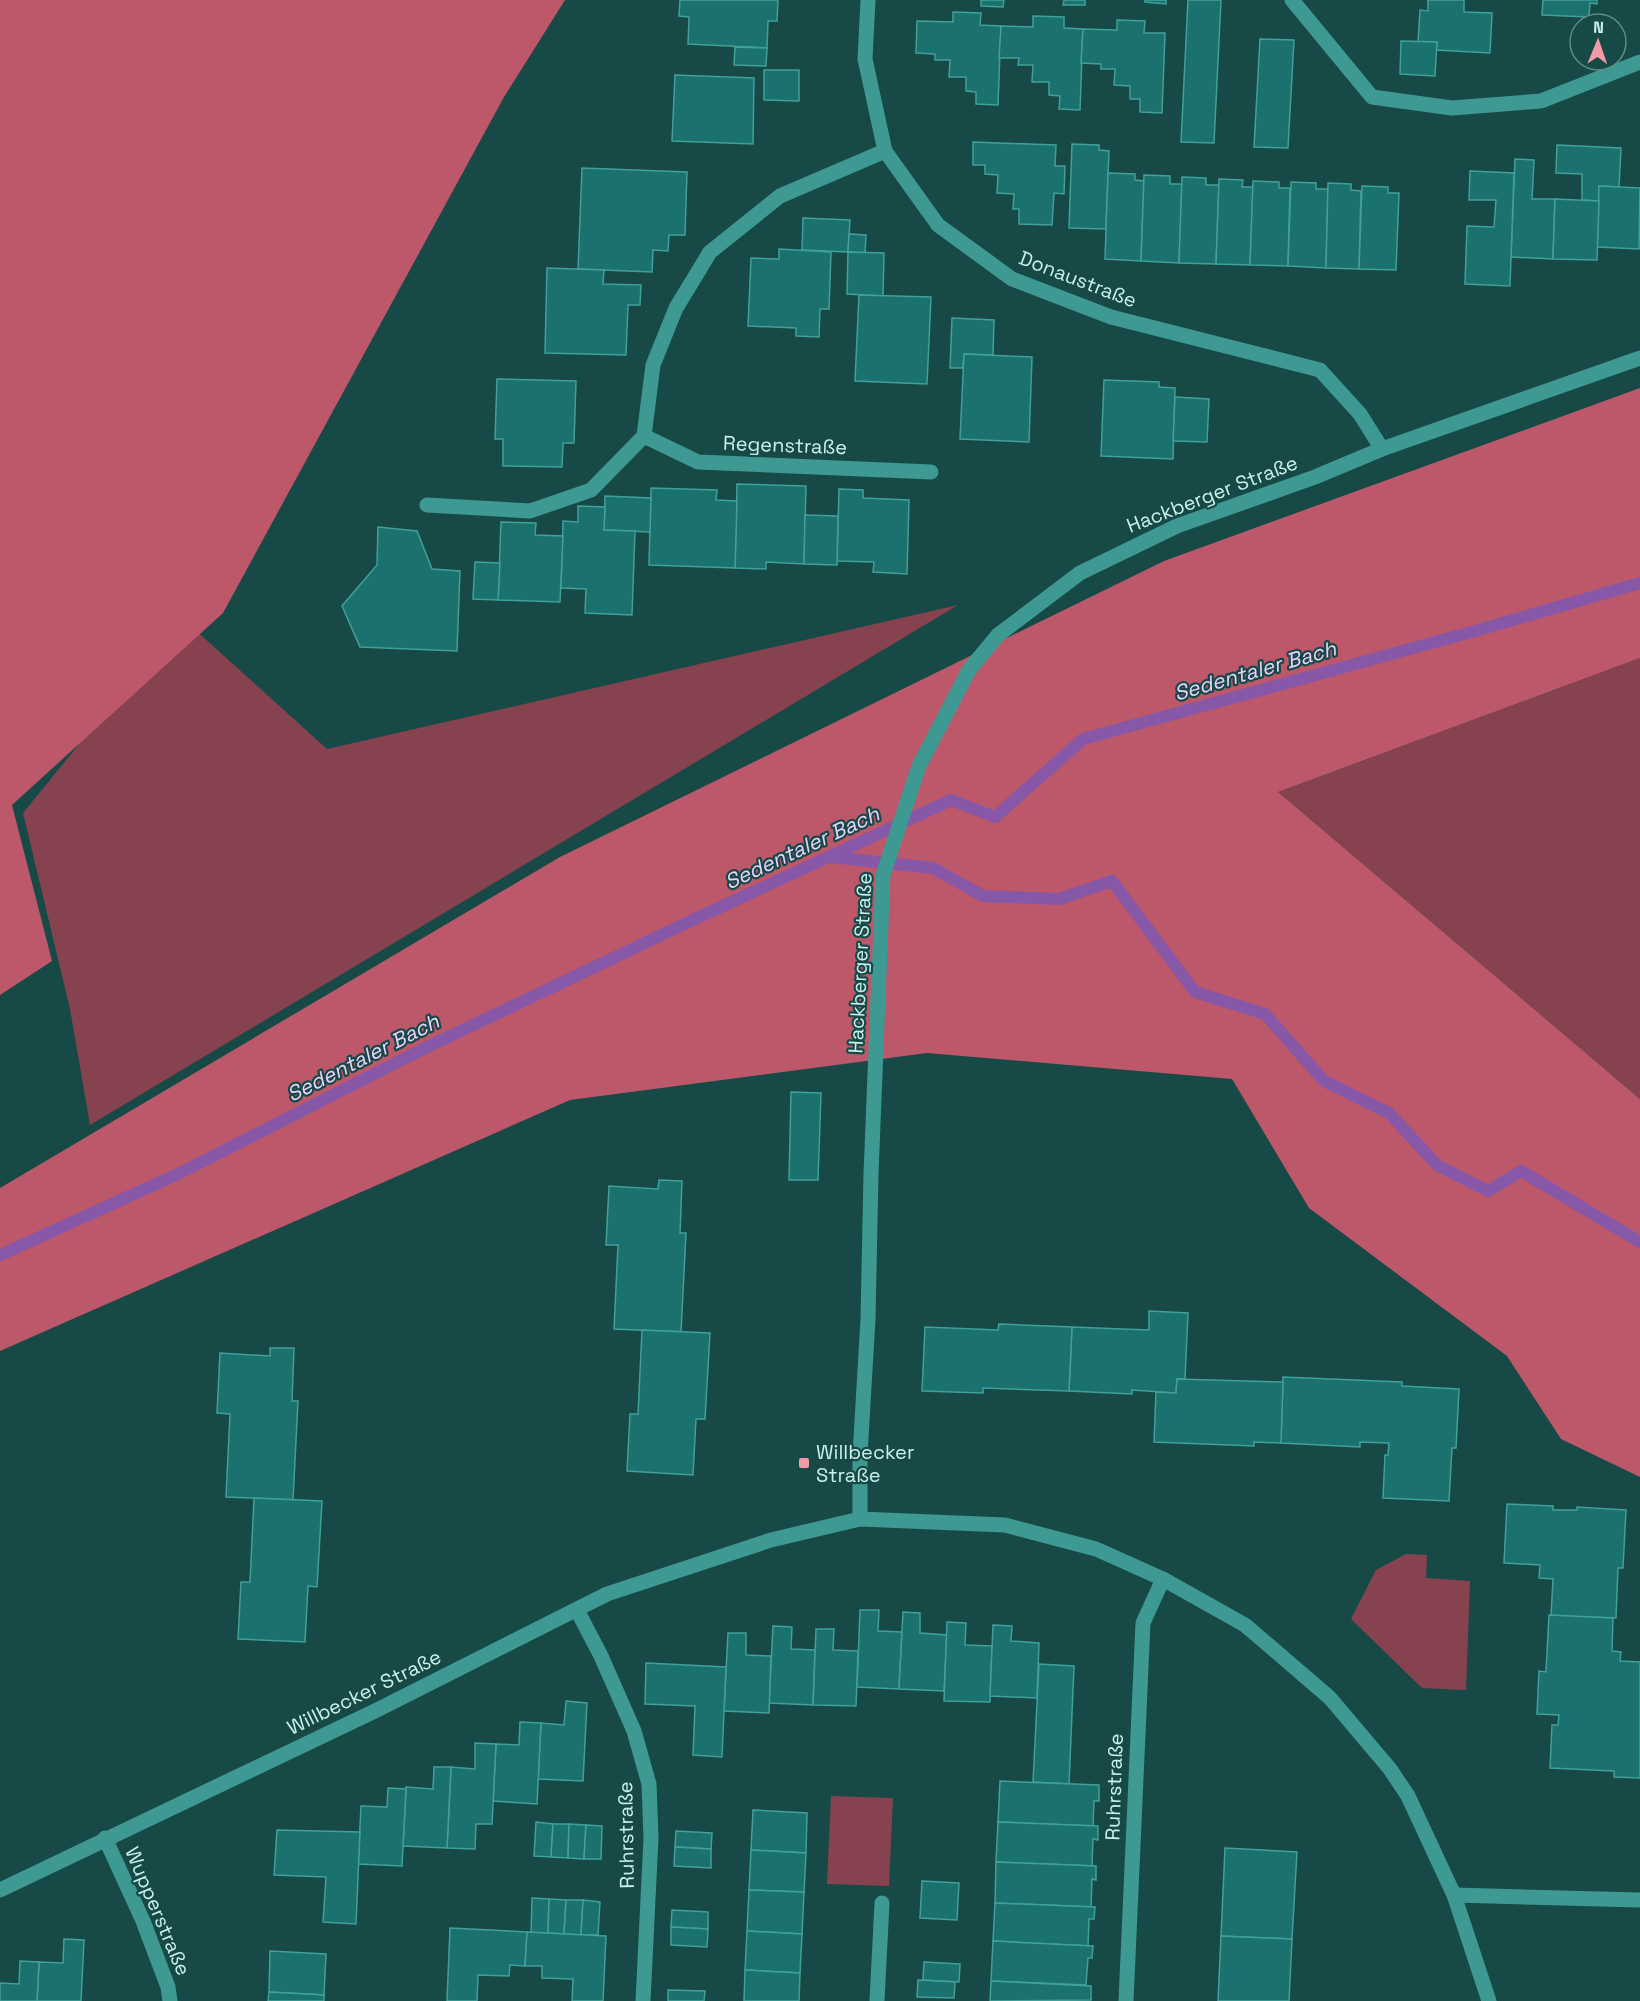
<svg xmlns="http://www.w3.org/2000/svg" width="1640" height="2001" viewBox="0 0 1640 2001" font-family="'Space Grotesk',sans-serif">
<rect width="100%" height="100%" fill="#174946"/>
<g fill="#86434f">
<polygon points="958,605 90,1125 70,1009 23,813 182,618 327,749"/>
<polygon points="1640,658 1640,1099 1278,792"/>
<polygon points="1406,1554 1427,1555 1426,1578 1470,1581 1466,1690 1422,1688 1351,1619 1376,1570"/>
<polygon points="831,1796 893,1798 889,1886 827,1884"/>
</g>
<g fill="#bd586b">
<polygon points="0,0 565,0 504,97 223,613 12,805 52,961 0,995"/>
<polygon points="1640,388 1640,658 1278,792 1640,1099 1640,1477 1561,1439 1507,1356 1309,1208 1232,1079 927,1053 570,1100 0,1351 0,1188 560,857 1164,561"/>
</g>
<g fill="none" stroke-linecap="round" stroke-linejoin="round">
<g stroke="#8757a8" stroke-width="12">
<polyline points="831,857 933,868 983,896 1059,899 1112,881 1195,992 1265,1014 1324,1081 1389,1113 1437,1165 1488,1191 1521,1171 1640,1242"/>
<polyline points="0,1255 178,1174 423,1049 699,917 951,800 995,817 1083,739 1475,631 1640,583"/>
</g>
</g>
<g fill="#1a716d" stroke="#41a09a" stroke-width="1.5">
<polygon points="680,0 778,0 777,21 768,21 767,48 688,44 689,17 679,16"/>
<polygon points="981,0 1004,0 1003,7 981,6"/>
<polygon points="1064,0 1085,0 1085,5 1063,5"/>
<polygon points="1145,0 1166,0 1166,4 1145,2"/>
<polygon points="1188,0 1221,0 1214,143 1181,142"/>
<polygon points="1428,0 1464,0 1464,12 1492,13 1490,53 1436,50 1437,42 1418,42 1420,10 1428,11"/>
<polygon points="1543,0 1597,0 1597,4 1590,3 1589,17 1542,15"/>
<polygon points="953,12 981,13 980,25 1001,26 998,105 976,104 976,92 966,91 966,77 949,77 950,60 935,60 935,54 916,53 917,21 953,22"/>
<polygon points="1033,16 1064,17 1064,28 1083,29 1080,110 1059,109 1060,96 1049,95 1049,82 1032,82 1033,65 1018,65 1019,58 999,58 1001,26 1033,27"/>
<polygon points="1117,20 1145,21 1144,33 1165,33 1162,113 1140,112 1140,99 1130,99 1130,86 1114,85 1115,69 1101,69 1101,64 1081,63 1083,29 1117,30"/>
<polygon points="1260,39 1294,40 1288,148 1254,147"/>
<polygon points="1401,41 1437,42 1435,76 1400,74"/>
<polygon points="735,47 767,48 766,66 734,65"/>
<polygon points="764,70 799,70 799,101 764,100"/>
<polygon points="675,75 754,78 753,144 672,141"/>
<polygon points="973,142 1056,145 1055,166 1065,166 1064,194 1054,193 1052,225 1019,224 1019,209 1013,209 1014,194 997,193 998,175 985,174 985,165 973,165"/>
<polygon points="1072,144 1099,145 1099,150 1109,151 1106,229 1069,228"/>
<polygon points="1557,145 1621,148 1619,187 1599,186 1599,201 1582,200 1582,174 1556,173"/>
<polygon points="1515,159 1534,160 1532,199 1555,199 1553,259 1511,257"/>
<polygon points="582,168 687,172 685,235 669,235 668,251 653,250 652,272 578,269"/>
<polygon points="1470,171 1514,173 1510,286 1465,284 1467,226 1494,227 1496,200 1469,200"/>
<polygon points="1108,173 1135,174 1135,180 1144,181 1141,261 1105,259"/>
<polygon points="1144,175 1170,176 1170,184 1182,184 1179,263 1141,261"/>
<polygon points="1182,177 1206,178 1206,185 1219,185 1216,264 1179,263"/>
<polygon points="1219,179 1243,180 1242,187 1253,187 1250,265 1216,264"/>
<polygon points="1253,181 1279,182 1279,188 1290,188 1288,266 1250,265"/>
<polygon points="1291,182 1316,183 1316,189 1328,189 1326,268 1288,266"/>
<polygon points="1328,183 1351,184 1351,190 1361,191 1359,269 1326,268"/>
<polygon points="1362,186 1388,187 1388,193 1399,193 1396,270 1359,269"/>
<polygon points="1599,186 1640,188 1639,249 1597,247"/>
<polygon points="1555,199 1599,201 1597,260 1553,259"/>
<polygon points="803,218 850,220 848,252 802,250"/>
<polygon points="849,234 866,235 865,253 848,252"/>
<polygon points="779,249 831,252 829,309 820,309 819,337 796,336 796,328 748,326 751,258 779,259"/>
<polygon points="848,252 884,253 883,296 847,294"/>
<polygon points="547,268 604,270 603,284 641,285 640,305 628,305 626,355 545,353"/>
<polygon points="859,295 931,297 927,384 855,381"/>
<polygon points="952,318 994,320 993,355 964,354 963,368 950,368"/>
<polygon points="964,354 1032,357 1029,442 960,439"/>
<polygon points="497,379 576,381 574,443 563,443 562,467 503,466 503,439 495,439"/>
<polygon points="1104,380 1159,382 1159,387 1175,388 1173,459 1101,456"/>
<polygon points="1175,397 1209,399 1207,442 1173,441"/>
<polygon points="737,484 806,486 804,564 766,562 766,569 735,568"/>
<polygon points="651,488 717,490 716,500 737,501 735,568 649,565"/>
<polygon points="839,489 863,490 863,498 909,500 907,574 873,572 874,562 837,561"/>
<polygon points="605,496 651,498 650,532 604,530"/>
<polygon points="578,506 605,507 604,530 635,531 632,615 585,613 586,589 561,588 563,521 578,522"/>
<polygon points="805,515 838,516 837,565 804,564"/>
<polygon points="501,522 536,523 535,535 563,536 560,602 498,600"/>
<polygon points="378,527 417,531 432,569 460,571 457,651 360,647 342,606 377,565"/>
<polygon points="475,562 500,563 498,600 473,599"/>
<polygon points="791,1092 821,1093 818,1180 789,1180"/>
<polygon points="659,1180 682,1181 680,1233 686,1233 681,1332 614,1329 618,1245 606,1245 609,1186 658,1189"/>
<polygon points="1149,1311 1188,1313 1185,1379 1177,1379 1176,1393 1132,1390 1132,1394 1069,1391 1072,1327 1149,1330"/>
<polygon points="999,1324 1072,1327 1069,1391 983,1388 983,1393 922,1391 925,1327 998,1330"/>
<polygon points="642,1330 710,1333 705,1419 696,1419 693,1475 627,1471 630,1414 638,1414"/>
<polygon points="270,1348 294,1348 292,1401 298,1401 293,1500 226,1497 230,1414 217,1413 220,1353 270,1356"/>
<polygon points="1283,1377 1402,1382 1402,1386 1459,1389 1456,1448 1452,1448 1449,1501 1383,1498 1385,1455 1388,1455 1389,1443 1360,1442 1360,1447 1281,1443"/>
<polygon points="1177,1379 1283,1382 1281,1443 1254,1442 1254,1446 1154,1442 1156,1392 1176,1393"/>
<polygon points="254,1498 322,1501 317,1587 308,1586 305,1642 238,1639 241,1582 250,1582"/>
<polygon points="1507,1504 1553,1506 1553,1510 1577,1510 1577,1507 1626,1510 1623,1568 1618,1568 1616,1618 1551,1616 1553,1579 1539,1578 1540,1565 1504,1563"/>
<polygon points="860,1610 879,1610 878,1631 902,1632 899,1689 857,1687"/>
<polygon points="903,1612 920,1613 920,1633 947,1635 944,1691 899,1689"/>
<polygon points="1549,1615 1613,1618 1612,1651 1621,1652 1620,1661 1640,1662 1640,1778 1614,1777 1614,1771 1550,1768 1552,1725 1558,1725 1559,1715 1537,1714 1539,1671 1546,1672"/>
<polygon points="947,1622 966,1623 965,1645 992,1646 990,1702 944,1701"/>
<polygon points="993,1625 1012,1626 1011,1641 1039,1643 1037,1698 990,1696"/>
<polygon points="773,1626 792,1627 791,1649 815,1650 813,1705 769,1703"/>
<polygon points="816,1629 834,1629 833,1650 858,1651 856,1706 813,1705"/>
<polygon points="728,1633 746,1633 746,1655 771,1656 769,1713 724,1711"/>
<polygon points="646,1663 726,1667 722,1757 693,1755 695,1706 645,1704"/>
<polygon points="1039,1664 1074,1666 1069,1784 1033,1782"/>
<polygon points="566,1701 587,1703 583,1781 538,1779 541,1723 564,1725"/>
<polygon points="520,1722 541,1723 537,1804 493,1801 496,1744 519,1745"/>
<polygon points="475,1743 496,1744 492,1824 476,1824 475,1849 447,1848 451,1767 475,1769"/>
<polygon points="434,1767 451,1767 447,1848 403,1846 406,1787 433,1789"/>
<polygon points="1000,1781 1099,1785 1099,1801 1094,1801 1093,1826 998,1822"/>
<polygon points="388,1788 406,1789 402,1866 358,1864 361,1806 387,1807"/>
<polygon points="753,1810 807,1813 806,1853 751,1850"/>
<polygon points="536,1822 553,1824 551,1857 534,1856"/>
<polygon points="998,1822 1098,1826 1098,1840 1093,1839 1092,1866 996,1862"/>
<polygon points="553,1824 569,1824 568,1858 551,1857"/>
<polygon points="569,1824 586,1825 584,1859 568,1858"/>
<polygon points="586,1825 602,1826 601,1859 584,1859"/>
<polygon points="277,1830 360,1832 356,1924 323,1922 326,1877 274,1875"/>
<polygon points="676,1831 712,1833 711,1849 675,1847"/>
<polygon points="675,1847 711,1849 711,1868 674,1866"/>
<polygon points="1225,1848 1297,1852 1292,1939 1221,1936"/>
<polygon points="751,1850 806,1853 804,1892 749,1890"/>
<polygon points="996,1862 1096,1866 1096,1880 1092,1879 1091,1907 995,1903"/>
<polygon points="922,1881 959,1883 957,1920 920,1918"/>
<polygon points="749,1890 804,1892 802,1934 747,1931"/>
<polygon points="532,1898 549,1899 548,1933 531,1933"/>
<polygon points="549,1899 566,1900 564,1934 548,1933"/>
<polygon points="566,1900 583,1900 581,1935 564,1934"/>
<polygon points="583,1900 600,1902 598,1935 581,1935"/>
<polygon points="995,1903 1095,1907 1094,1919 1089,1919 1088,1946 993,1941"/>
<polygon points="672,1910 708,1912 708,1929 671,1927"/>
<polygon points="671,1927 708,1929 707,1947 671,1945"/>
<polygon points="450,1928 527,1932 525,1966 510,1965 509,1976 478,1975 477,2001 447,2001"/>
<polygon points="747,1931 802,1934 800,1973 745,1970"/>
<polygon points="527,1932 606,1936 603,2001 572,2001 573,1979 542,1978 542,1966 525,1966"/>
<polygon points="1221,1936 1292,1939 1289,2001 1218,2001"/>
<polygon points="64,1939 84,1940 81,2001 37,2001 39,1962 63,1963"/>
<polygon points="993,1941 1093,1946 1092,1958 1088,1958 1086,1985 991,1981"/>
<polygon points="270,1951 326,1954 324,1995 269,1992"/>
<polygon points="20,1961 39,1962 37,2001 0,2001 0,1983 19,1984"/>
<polygon points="924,1962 960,1964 959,1982 923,1980"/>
<polygon points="745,1970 800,1973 799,2001 744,2001"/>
<polygon points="918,1980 955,1982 954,1998 917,1997"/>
<polygon points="991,1981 1091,1986 1091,2000 990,2001"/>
<polygon points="668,1990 705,1991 704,2001 668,2001"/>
<polygon points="269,1992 324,1995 324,2001 268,2001"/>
</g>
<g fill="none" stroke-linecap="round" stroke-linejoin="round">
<g stroke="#3e9993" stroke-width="15">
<polyline points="868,0 865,59 885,151 938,225 1012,279 1111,317 1320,370 1360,414 1382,449"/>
<polyline points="1292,0 1372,97 1452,108 1541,101 1640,62"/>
<polyline points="644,436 698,462 931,472"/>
<polyline points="427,505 530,511 591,490 644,436 653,365 676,308 710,252 780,196 885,151"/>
<polyline points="860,1519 860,1455 868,1319 871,1174 883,875 919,766 969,670 998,635 1080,573 1177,526 1315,477 1382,449 1640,358"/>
<polyline points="577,1610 601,1656 634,1731 649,1784 651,1838 643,2001"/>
<polyline points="105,1838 143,1921 168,1987 170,2001"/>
<polyline points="0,1890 377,1710 607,1594 771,1540 860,1519 1005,1525 1096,1549 1163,1579 1245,1625 1330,1698 1390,1769 1408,1796 1454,1895 1489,2001"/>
<polyline points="1454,1895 1640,1900"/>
<polyline points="877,2001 882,1903"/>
<polyline points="1126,2001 1143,1623 1163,1579"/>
</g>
</g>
<rect fill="#f39aa7" stroke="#174946" stroke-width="2" x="798" y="1457" width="12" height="12" rx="3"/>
<g text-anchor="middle" stroke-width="4.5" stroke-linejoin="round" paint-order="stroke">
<g font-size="20" fill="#c7f1ee" stroke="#174946">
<text transform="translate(1078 279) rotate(21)" y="7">Donaustraße</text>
<text transform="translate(785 445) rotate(2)" y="7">Regenstraße</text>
<text transform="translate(1212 494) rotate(-21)" y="7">Hackberger Straße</text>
<text transform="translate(860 963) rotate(-87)" y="7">Hackberger Straße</text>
<text transform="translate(364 1692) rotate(-26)" y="7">Willbecker Straße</text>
<text transform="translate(1114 1787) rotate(-88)" y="7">Ruhrstraße</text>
<text transform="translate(626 1835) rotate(-91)" y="7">Ruhrstraße</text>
<text transform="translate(158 1911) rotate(67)" y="7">Wupperstraße</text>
</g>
<g font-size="20" fill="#c7f1ee" stroke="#174946" text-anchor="start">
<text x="816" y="1459">Willbecker<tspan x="816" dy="23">Straße</tspan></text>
</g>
<g font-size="21" font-style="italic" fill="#ead2fe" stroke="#174946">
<text transform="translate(1255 671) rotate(-16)" y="7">Sedentaler Bach</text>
<text transform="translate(802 848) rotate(-25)" y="7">Sedentaler Bach</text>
<text transform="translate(363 1058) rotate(-27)" y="7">Sedentaler Bach</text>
</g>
</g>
<g transform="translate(1598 42) rotate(2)"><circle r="28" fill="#174946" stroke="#5d8c89" stroke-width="1.5"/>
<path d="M0-4.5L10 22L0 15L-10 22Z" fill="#f39aa7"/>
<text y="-9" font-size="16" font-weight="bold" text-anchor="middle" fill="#c7f1ee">N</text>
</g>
</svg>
